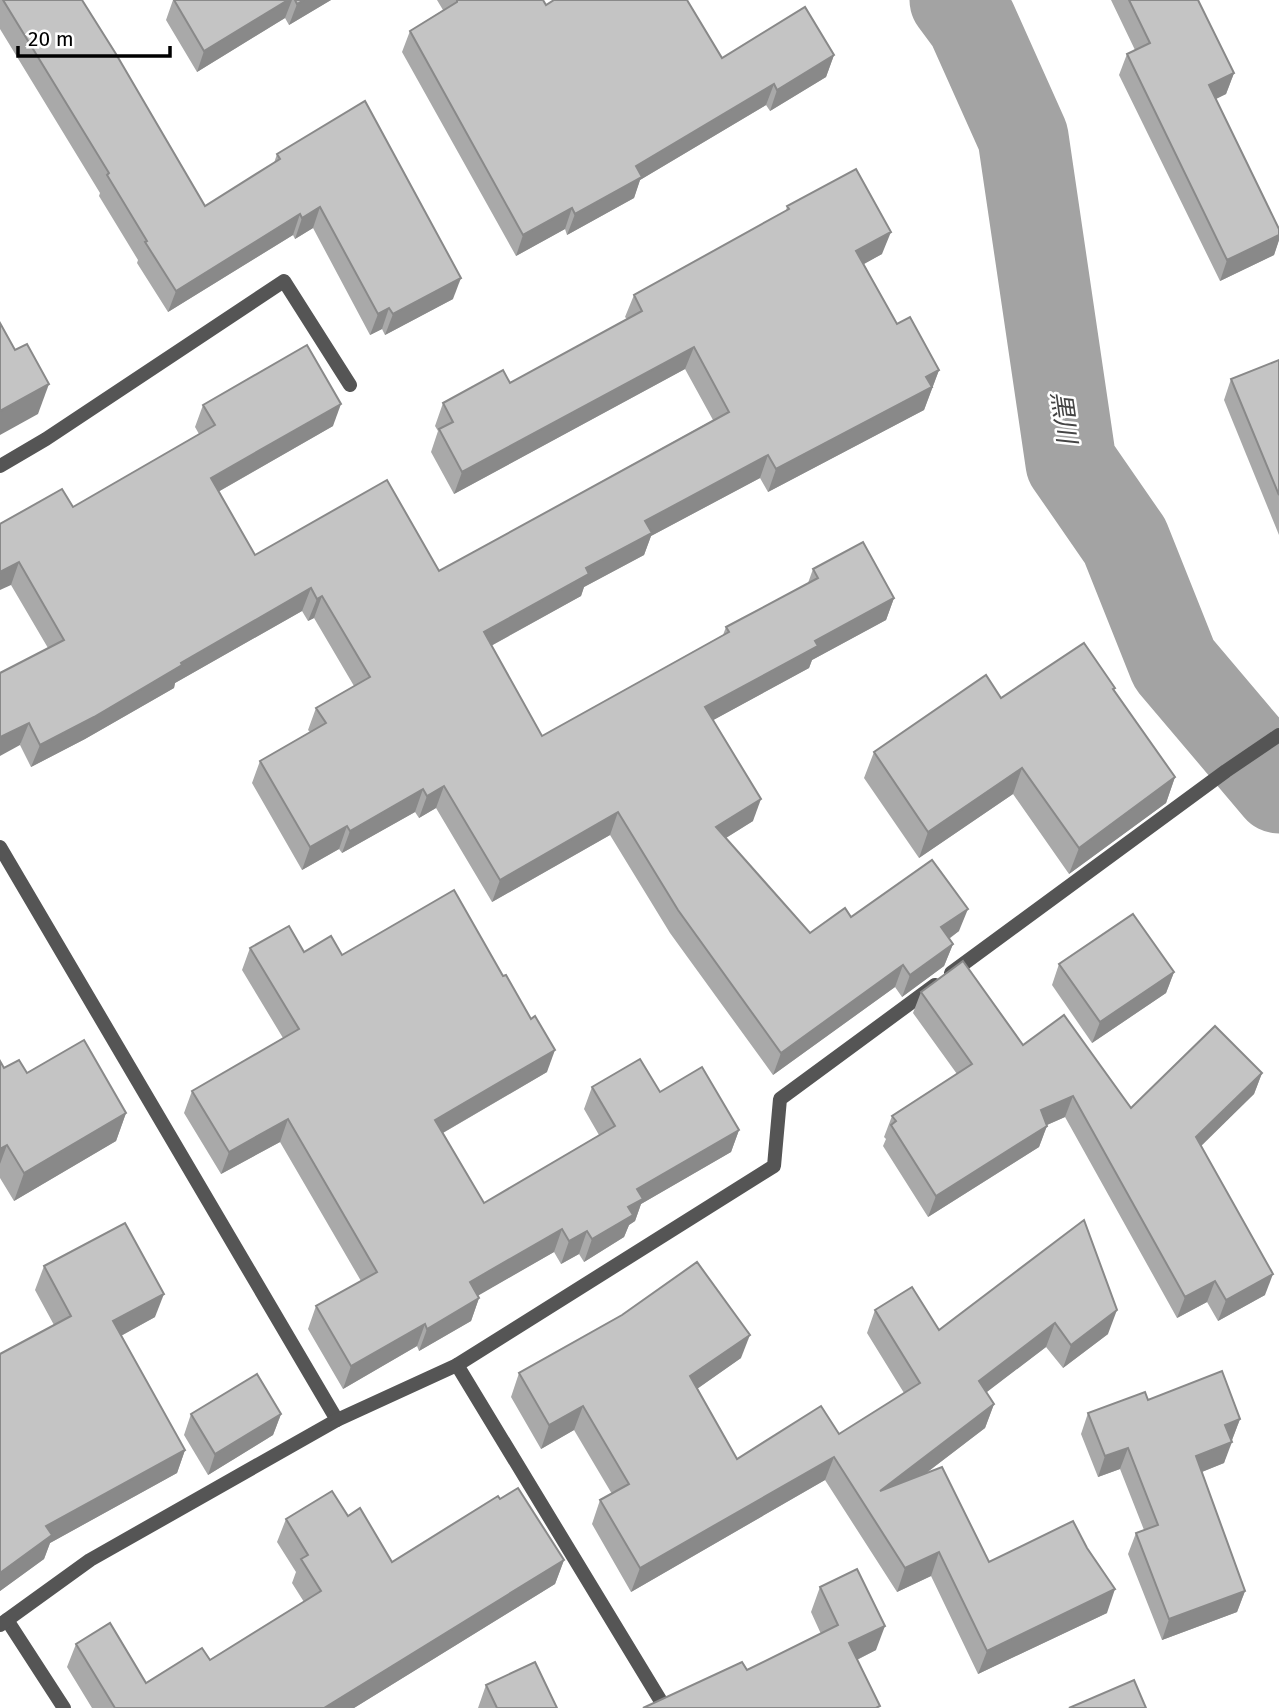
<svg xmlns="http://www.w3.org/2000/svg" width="1279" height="1708" viewBox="0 0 1279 1708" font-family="'Fira Sans','Noto Sans JP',sans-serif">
<rect width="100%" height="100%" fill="#fff"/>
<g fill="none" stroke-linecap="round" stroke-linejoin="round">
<polyline stroke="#a3a3a3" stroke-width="91" points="955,0 972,23 1023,137 1071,463 1125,541 1174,664 1279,788"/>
<g stroke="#555" stroke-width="14">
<polyline points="0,466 46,439 284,281 350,385"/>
<polyline points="0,847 337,1420"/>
<polyline points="951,973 1226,771 1279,735"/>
<polyline points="457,1365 665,1708"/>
<polyline points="7,1620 64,1708"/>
<polyline points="0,1625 90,1560 337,1420 457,1365 774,1166 780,1099 935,985"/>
</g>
</g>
<g fill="#a9a9a9">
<polygon points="0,0 82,0 205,206 274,163 277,154 453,299 385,335 382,329 370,335 313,228 295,239 293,235 168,312 137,263 138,260 99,196 100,193 0,29"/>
<polygon points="173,0 331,0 289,25 285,18 197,72 166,20"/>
<polygon points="437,0 543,0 546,5 722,58 834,55 826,77 770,111 766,105 640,180 634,198 567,235 565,229 516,256 402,52 410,31 443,10"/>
<polygon points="1111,0 1198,0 1234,73 1226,94 1216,99 1279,229 1279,240 1274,255 1220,281 1119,75 1127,54 1135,50"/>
<polygon points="787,206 882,254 863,264 897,324 939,370 924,410 768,492 760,478 651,536 644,555 584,587 581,596 491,646 542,736 723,635 726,627 808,583 813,569 894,598 886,620 812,660 809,668 713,720 753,821 726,838 810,933 851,917 959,931 949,939 953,944 944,966 902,997 895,987 773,1075 670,933 610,835 492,902 436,808 419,818 415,812 342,853 339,849 302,870 252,783 260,761 310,732 308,730 316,708 354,686 314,618 308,621 302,611 175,683 174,688 85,739 31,767 20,745 48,648 11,585 0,524 73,507 199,434 195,427 203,405 333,426 218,492 255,555 439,571 713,420 685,369 454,494 431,452 438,431 435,426 443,403 510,383 627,319 625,317 634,295 786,211"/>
<polygon points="1279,360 1279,535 1224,400 1231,379"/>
<polygon points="1114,690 1175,777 1166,803 1069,874 1013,794 919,858 864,778 874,752 1001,698"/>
<polygon points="250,948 342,955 547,1072 443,1133 484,1203 599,1135 584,1109 592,1087 660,1092 739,1130 731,1152 641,1204 635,1221 629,1225 624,1237 584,1262 579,1254 561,1264 554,1252 478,1295 479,1298 471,1321 419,1351 417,1346 343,1389 308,1329 316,1306 361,1281 280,1142 221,1174 184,1113 192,1091 283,1038 242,970"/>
<polygon points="1059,964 1174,972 1166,993 1092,1043 1052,985"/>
<polygon points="921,992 1023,1045 1131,1108 1262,1073 1254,1094 1201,1145 1265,1295 1218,1321 1207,1302 1177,1318 1065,1117 1047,1125 1039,1147 928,1217 883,1146 886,1139 884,1137 892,1116 957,1074 913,1013"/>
<polygon points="0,1061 4,1068 27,1073 126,1113 116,1141 14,1201 0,1178"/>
<polygon points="1084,1220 1108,1334 1063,1368 1046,1347 986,1392 994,1404 985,1428 925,1474 989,1562 1107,1613 978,1674 931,1576 897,1592 825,1480 631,1592 592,1524 600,1500 612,1494 574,1430 541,1449 511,1397 519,1373 741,1358 697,1389 737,1459 839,1434 904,1393 867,1333 875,1310 939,1330"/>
<polygon points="44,1266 155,1317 121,1336 185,1450 177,1473 50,1543 44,1559 0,1591 0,1354 54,1325 35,1290"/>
<polygon points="1148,1400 1240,1419 1232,1440 1231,1440 1224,1463 1202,1472 1245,1591 1237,1612 1162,1640 1128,1554 1136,1533 1144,1530 1120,1469 1098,1477 1081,1434 1088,1413"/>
<polygon points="191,1414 281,1414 273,1435 208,1475 184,1435"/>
<polygon points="500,1499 564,1560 555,1584 354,1708 92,1708 67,1667 76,1644 146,1683 210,1660 304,1602 292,1583 296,1572 277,1542 286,1519 348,1516 392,1562"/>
<polygon points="820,1587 876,1650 857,1660 747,1670 821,1634 811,1612"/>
<polygon points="486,1685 557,1708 478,1708"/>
</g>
<g fill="#898989">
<polygon points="288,0 292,0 285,18 197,72 204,51"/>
<polygon points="304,0 331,0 289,25 297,4"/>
<polygon points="834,55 826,77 770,111 777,90"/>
<polygon points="1234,73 1226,94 1201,106 1209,85"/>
<polygon points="774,84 766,105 640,180 634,198 567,235 575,214 636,166"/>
<polygon points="320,207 313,228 295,239 302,218"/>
<polygon points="572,208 565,229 516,256 523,235"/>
<polygon points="300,214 293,235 168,312 176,291"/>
<polygon points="891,232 882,254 848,273 856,251"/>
<polygon points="1279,235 1279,240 1274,255 1220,281 1227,260"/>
<polygon points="461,278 453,299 385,335 393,314"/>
<polygon points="389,308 382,329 370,335 378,314"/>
<polygon points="694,347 685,369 454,494 462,472"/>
<polygon points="939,370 924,410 768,492 776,469"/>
<polygon points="49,384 38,414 0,435 0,411"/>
<polygon points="341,404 333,426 202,501 211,478"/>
<polygon points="768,455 760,478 651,536 644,555 584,587 581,596 476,654 484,632 586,568 645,521"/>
<polygon points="19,562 11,585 0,590 0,572"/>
<polygon points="311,588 302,611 175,683 174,688 85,739 31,767 40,745"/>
<polygon points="322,596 314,618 308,621 317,599"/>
<polygon points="894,598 886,620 812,660 809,668 697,729 705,707 815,641"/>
<polygon points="29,723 20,745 0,756 0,737"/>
<polygon points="1022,768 1013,794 919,858 928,832"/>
<polygon points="1175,777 1166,803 1069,874 1079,848"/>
<polygon points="444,786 436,808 419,818 427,796"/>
<polygon points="423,789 415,812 342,853 350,831"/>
<polygon points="761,799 753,821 708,849 716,827"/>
<polygon points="618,812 610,835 492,902 500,880"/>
<polygon points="347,826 339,849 302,870 310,847"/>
<polygon points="968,909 959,931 933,950 941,927"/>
<polygon points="953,944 944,966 902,997 910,975"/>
<polygon points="903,965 895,987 773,1075 781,1053"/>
<polygon points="1174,972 1166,993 1092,1043 1100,1022"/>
<polygon points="555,1050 547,1072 427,1142 435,1120"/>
<polygon points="1262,1073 1254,1094 1189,1158 1196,1137"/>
<polygon points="1073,1096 1065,1117 1033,1131 1041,1110"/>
<polygon points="126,1113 116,1141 14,1201 24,1173"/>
<polygon points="288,1119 280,1142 221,1174 229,1152"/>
<polygon points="1047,1126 1039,1147 928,1217 936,1196"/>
<polygon points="739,1130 731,1152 641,1204 635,1221 629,1225 624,1237 584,1262 592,1239 628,1207 637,1189"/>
<polygon points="7,1145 0,1164 0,1149"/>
<polygon points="562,1229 554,1252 462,1305 470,1282"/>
<polygon points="587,1231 579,1254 561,1264 569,1241"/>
<polygon points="1273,1274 1265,1295 1218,1321 1226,1300"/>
<polygon points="1215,1281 1207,1302 1177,1318 1185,1297"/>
<polygon points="164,1294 155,1317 104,1345 113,1321"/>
<polygon points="479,1298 471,1321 419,1351 427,1329"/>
<polygon points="1117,1310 1108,1334 1063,1368 1071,1345"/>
<polygon points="1055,1323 1046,1347 970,1405 979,1381"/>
<polygon points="425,1324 417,1346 343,1389 351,1366"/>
<polygon points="750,1335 741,1358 681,1400 690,1376"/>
<polygon points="994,1404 985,1428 871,1515 880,1491"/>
<polygon points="583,1406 574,1430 541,1449 549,1425"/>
<polygon points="281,1414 273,1435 208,1475 215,1454"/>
<polygon points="1240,1419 1232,1440 1217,1446 1225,1425"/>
<polygon points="1232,1442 1224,1463 1189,1477 1196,1456"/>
<polygon points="1128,1448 1120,1469 1098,1477 1105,1456"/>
<polygon points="185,1450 177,1473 50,1543 44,1559 0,1591 0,1573 46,1526"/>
<polygon points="834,1457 825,1480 631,1592 640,1568"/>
<polygon points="939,1552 931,1576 897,1592 905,1568"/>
<polygon points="564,1560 555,1584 354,1708 324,1708"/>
<polygon points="1115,1589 1107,1613 978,1674 987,1651"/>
<polygon points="1245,1591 1237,1612 1162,1640 1169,1619"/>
<polygon points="885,1626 876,1650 840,1668 849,1643"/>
</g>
<g fill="#c4c4c4" stroke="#898989" stroke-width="2">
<polygon points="3,0 82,0 116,54 205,206 280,159 277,154 365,101 461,278 393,314 389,308 378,314 320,207 302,218 300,214 176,291 145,242 147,241 107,175 109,173"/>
<polygon points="174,0 288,0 204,51"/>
<polygon points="295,0 304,0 297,4"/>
<polygon points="457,0 543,0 546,5 554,0 687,0 722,58 805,7 834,55 777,90 774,84 636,166 642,177 575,214 572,208 523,235 410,31 457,2"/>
<polygon points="1129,0 1198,0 1234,73 1209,85 1279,229 1279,235 1227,260 1127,54 1150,43"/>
<polygon points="856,169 891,232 856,251 897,324 910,317 939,370 926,377 932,387 776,469 768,455 645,521 652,533 586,568 589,574 484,632 542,736 729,632 726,627 818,578 813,569 863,542 894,598 815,641 818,646 705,707 761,799 716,827 810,933 845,908 851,917 932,860 968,909 941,927 953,944 910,975 903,965 781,1053 678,910 618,812 500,880 444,786 427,796 423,789 350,831 347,826 310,847 260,761 326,723 316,708 370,677 322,596 317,599 311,588 181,663 182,665 94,717 40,745 29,723 0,737 0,673 64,640 19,562 0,572 0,524 62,489 73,507 215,425 203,405 307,345 341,404 211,478 255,555 387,480 439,571 729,412 694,347 462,472 439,429 453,422 443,403 503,370 510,383 642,311 634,295 789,209 787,206"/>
<polygon points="0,323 15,350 27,344 49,384 0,411"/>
<polygon points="1279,360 1279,495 1231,379"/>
<polygon points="1084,643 1115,688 1113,689 1175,777 1079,848 1022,768 928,832 874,752 986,675 1001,698"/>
<polygon points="454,890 503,976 506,975 531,1019 535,1016 555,1050 435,1120 484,1203 615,1126 592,1087 640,1059 660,1092 702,1067 739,1130 637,1189 643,1199 628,1207 633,1215 592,1239 587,1231 569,1241 562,1229 470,1282 479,1298 427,1329 425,1324 351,1366 316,1306 377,1272 288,1119 229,1152 192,1091 299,1029 250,948 289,926 304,952 331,936 342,955"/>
<polygon points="1133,914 1174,972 1100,1022 1059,964"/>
<polygon points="963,961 1023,1045 1064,1015 1131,1108 1215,1026 1262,1073 1196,1137 1273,1274 1226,1300 1215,1281 1185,1297 1073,1096 1041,1110 1047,1126 936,1196 891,1125 896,1121 892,1116 972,1064 921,992"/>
<polygon points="84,1040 126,1113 24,1173 7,1145 0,1149 0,1061 4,1068 19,1060 27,1073"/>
<polygon points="1084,1220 1117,1310 1071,1345 1055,1323 979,1381 994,1404 880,1491 942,1467 989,1562 1073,1521 1087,1548 1115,1589 987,1651 939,1552 905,1568 834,1457 640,1568 600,1500 629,1484 583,1406 549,1425 519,1373 622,1315 697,1262 750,1335 690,1376 737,1459 821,1406 839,1434 920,1383 875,1310 912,1287 939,1330"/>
<polygon points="125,1223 164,1294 113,1321 185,1450 46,1526 52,1535 0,1573 0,1354 71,1316 44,1266"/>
<polygon points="1222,1371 1240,1419 1225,1425 1232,1442 1196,1456 1245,1591 1169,1619 1136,1533 1158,1525 1128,1448 1105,1456 1088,1413 1145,1392 1148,1400"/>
<polygon points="257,1374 281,1414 215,1454 191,1414"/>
<polygon points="518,1488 564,1560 324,1708 115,1708 76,1644 110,1623 146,1683 202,1648 210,1660 321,1591 301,1559 308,1555 286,1519 332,1491 348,1516 360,1508 392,1562 498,1496 500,1499"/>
<polygon points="857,1569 885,1626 849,1643 880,1706 876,1708 643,1708 742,1662 747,1670 838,1625 820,1587"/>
<polygon points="535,1662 557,1708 497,1708 486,1685"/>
<polygon points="1134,1680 1146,1708 1069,1708"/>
</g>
<g text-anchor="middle" stroke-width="5" stroke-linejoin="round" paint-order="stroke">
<g font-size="26" font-style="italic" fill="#444" stroke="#fff">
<text transform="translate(1064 417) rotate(82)" y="9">黒川</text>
</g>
</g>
<path d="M18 46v10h152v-10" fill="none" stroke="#000000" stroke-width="3.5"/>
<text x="28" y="46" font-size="21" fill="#000000" stroke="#ffffff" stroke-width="5" paint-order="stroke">20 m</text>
</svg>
